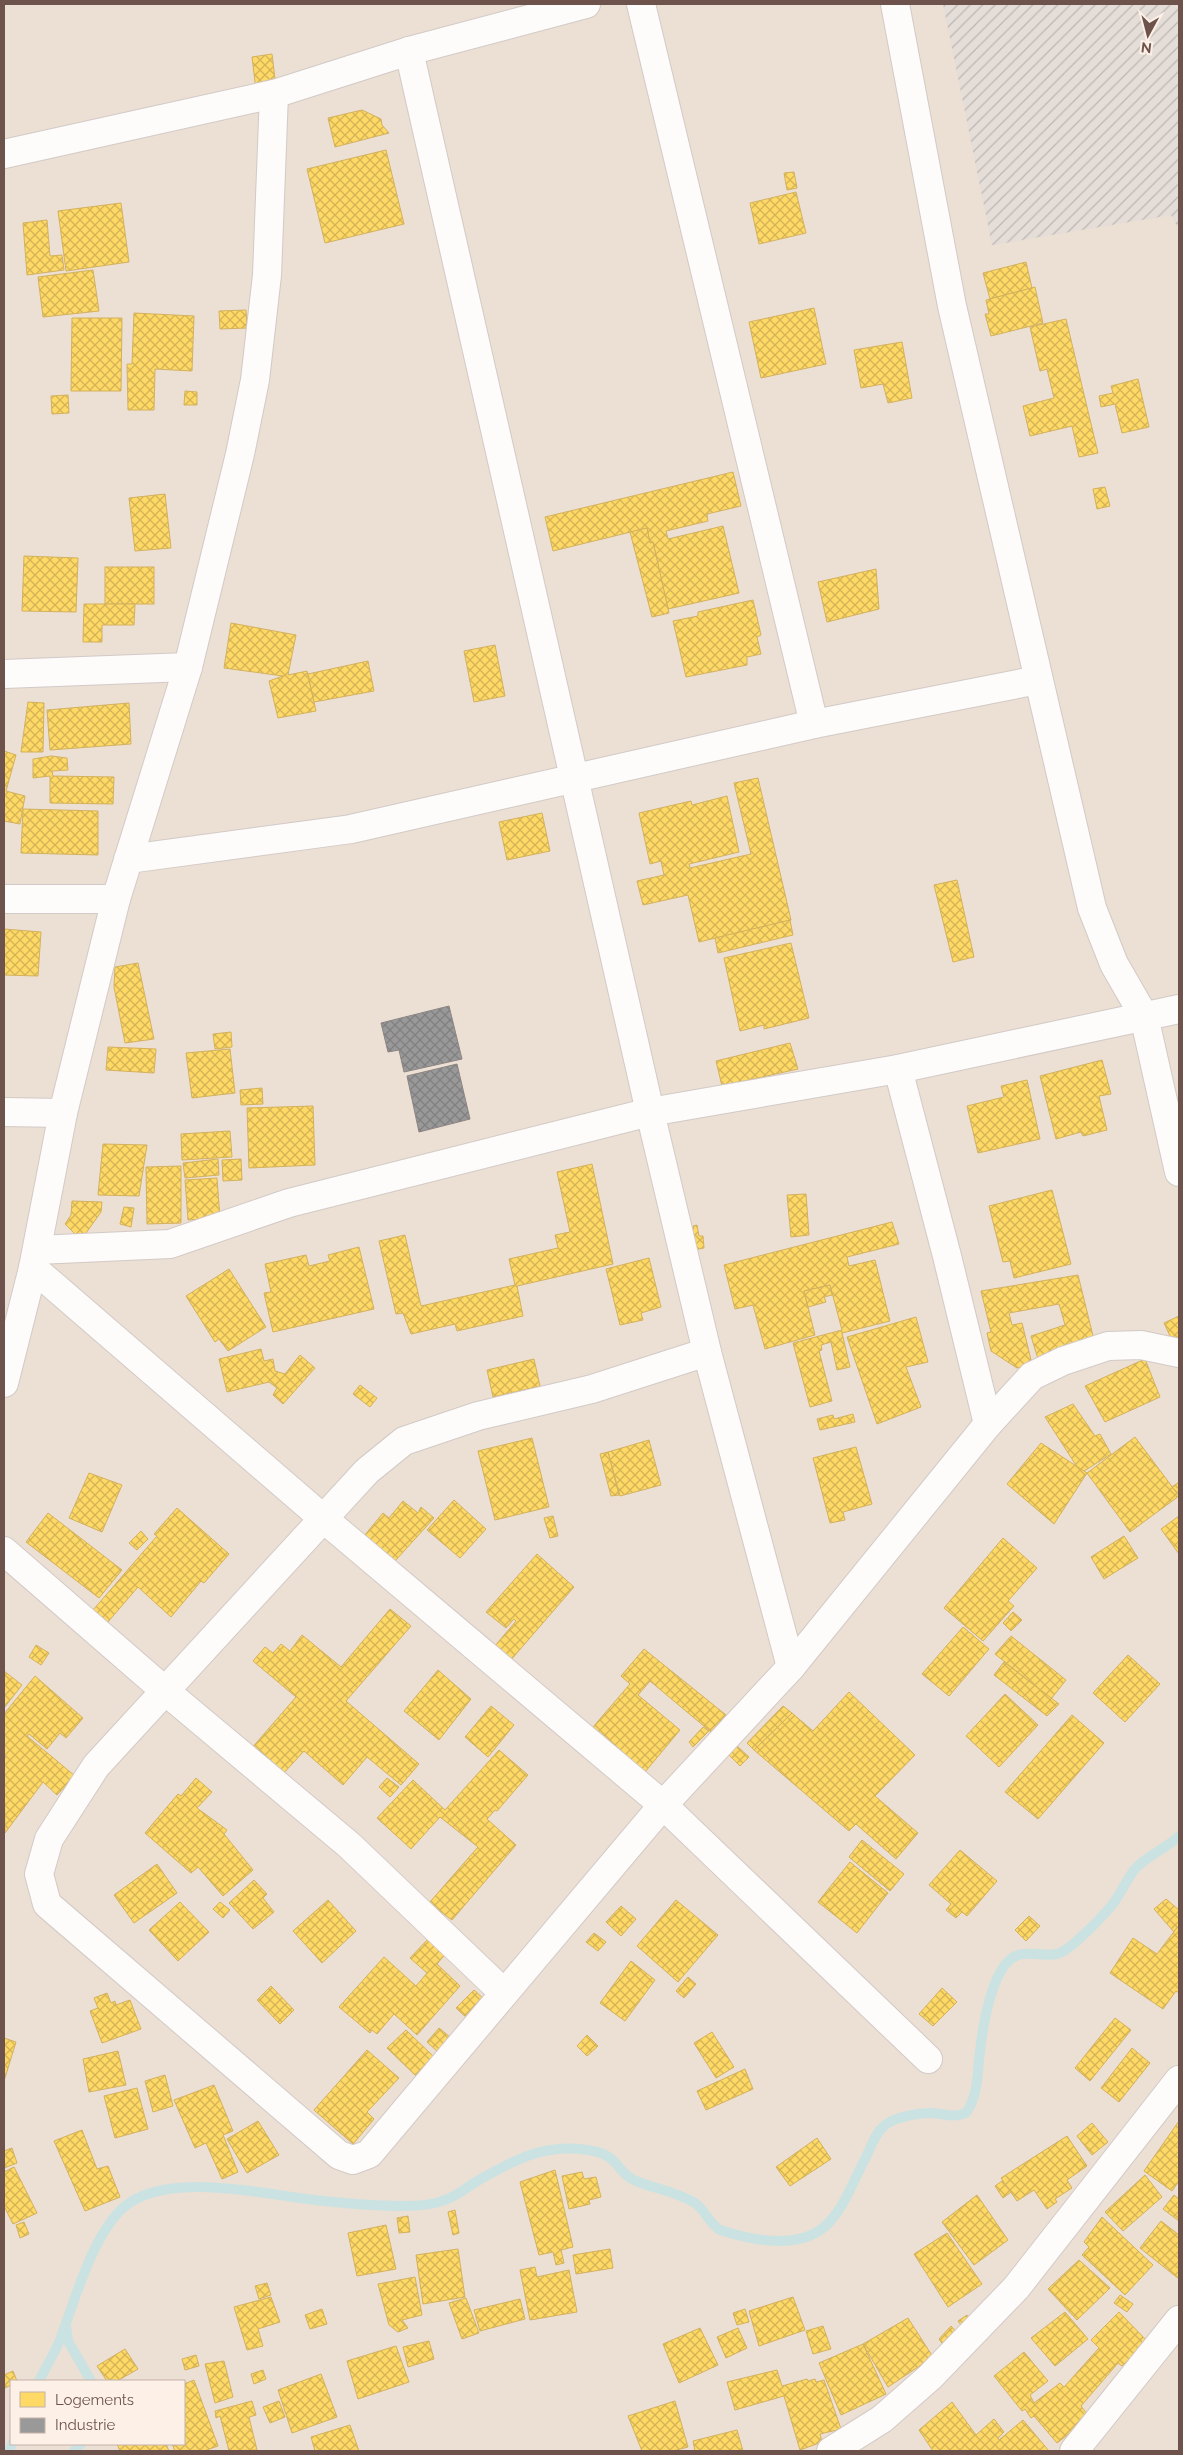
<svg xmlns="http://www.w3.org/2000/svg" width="1183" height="2455" viewBox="0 0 1183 2455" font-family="Raleway,sans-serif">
<defs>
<pattern id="industrial-furrows" width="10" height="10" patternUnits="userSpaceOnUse" patternTransform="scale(1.25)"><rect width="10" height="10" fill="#e5ddd8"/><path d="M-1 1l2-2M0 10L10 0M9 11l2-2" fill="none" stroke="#beb6b1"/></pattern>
<pattern id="homes-cross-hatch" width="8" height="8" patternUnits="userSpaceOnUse" patternTransform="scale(1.25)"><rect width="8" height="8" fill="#ffd966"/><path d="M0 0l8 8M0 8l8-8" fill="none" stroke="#d3b356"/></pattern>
<pattern id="industry-cross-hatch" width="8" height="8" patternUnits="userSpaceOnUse" patternTransform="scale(1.25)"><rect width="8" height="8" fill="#999"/><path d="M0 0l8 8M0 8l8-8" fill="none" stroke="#817f7f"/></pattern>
</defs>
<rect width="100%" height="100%" fill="#f3ede7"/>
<path fill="#ecdfd4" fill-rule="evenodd" d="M4,4H1179V2451H4ZM11,2381H184V2444H11Z"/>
<polygon fill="url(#industrial-furrows)" points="943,4 1179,4 1179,230 1171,215 992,245"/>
<g fill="url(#homes-cross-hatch)" stroke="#d3b15e">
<polygon points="272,54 275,79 265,81 266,88 256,90 252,57"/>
<polygon points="362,110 381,119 382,125 389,133 335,147 328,118"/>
<polygon points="386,150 404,224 325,243 307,169"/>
<polygon points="794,172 797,188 787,190 784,173"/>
<polygon points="796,192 806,233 759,244 750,203"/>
<polygon points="121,203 129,262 66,271 58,211"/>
<polygon points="47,220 50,256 62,255 64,270 27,275 23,223"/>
<polygon points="1026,262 1032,288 990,299 983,273"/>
<polygon points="93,270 99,311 43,317 38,277"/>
<polygon points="1035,287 1043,323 991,336 985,314 989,314 986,300"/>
<polygon points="814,308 826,364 761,378 749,322"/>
<polygon points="246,310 247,328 220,329 219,311"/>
<polygon points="134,313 194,316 192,371 155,369 154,410 128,410 127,364 132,364"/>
<polygon points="72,318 122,318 121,391 71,391"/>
<polygon points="1066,319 1098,453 1079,457 1072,426 1030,436 1023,406 1054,398 1047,369 1040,371 1030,327"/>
<polygon points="902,342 912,398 888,403 883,384 861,388 854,350"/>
<polygon points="1138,379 1149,427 1122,433 1115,404 1101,407 1099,396 1113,393 1111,386"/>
<polygon points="185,391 197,392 197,405 184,405"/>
<polygon points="68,395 69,413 52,414 51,396"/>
<polygon points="733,472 741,506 707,514 708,521 666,531 668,539 723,526 739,593 668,609 653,542 650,543 647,528 553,551 545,517"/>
<polygon points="1105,487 1110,506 1097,509 1093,489"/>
<polygon points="165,494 171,548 135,551 129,498"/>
<polygon points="647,528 650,543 653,542 669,613 652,617 630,532"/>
<polygon points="24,556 78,558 76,612 22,611"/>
<rect x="105" y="567" width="49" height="37"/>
<polygon points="876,569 879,609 827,622 818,582"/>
<polygon points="753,600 761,635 757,637 761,654 747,657 747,665 686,677 673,621 698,616 698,612"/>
<polygon points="84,604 135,604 134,625 102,625 102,642 83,642"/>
<polygon points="231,623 296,635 288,675 307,671 316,711 278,718 269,681 283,676 224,668"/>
<polygon points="495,645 505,696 474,702 464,651"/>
<polygon points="368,661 374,691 314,702 308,674"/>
<polygon points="28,702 44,703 43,752 21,752"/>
<polygon points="129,703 131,744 50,750 47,710"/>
<polygon points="4,751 16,755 6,791 25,796 20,824 4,821"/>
<polygon points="51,756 67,758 68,770 52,771 53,776 114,777 113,804 50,803 50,776 33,778 33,759"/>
<polygon points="758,778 791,920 699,942 688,895 643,905 637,881 664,875 661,861 650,864 639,813 691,801 692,805 727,796 739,852 689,864 690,868 751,854 734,783"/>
<polygon points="23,809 98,811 98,855 21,853"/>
<polygon points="542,813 550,851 507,860 499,822"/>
<polygon points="957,880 974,957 953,962 934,885"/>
<polygon points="790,920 793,935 718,953 715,938"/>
<polygon points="4,929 41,932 38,976 4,975"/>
<polygon points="791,943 809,1018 764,1029 764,1025 740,1031 724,958"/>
<polygon points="138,963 154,1039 125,1043 114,987 115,967"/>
<polygon points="231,1032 232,1047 215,1049 213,1034"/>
<polygon points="790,1043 798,1069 722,1086 716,1061"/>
<polygon points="108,1047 156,1049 154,1073 106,1070"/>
<polygon points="230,1049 235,1093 192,1098 186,1053"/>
<polygon points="1102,1060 1111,1094 1099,1096 1107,1130 1083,1136 1081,1132 1056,1139 1040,1076"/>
<polygon points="1027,1080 1040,1139 978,1153 967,1106 1004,1097 1001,1086"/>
<polygon points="262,1088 263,1104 241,1105 240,1090"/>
<polygon points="313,1106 315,1165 249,1168 247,1108"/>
<polygon points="230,1131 232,1157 182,1160 181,1134"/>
<polygon points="103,1144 147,1145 139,1196 98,1195"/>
<polygon points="218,1159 219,1175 185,1178 183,1163"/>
<polygon points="241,1159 242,1180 223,1181 222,1160"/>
<polygon points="592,1164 613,1264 517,1286 523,1316 457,1331 455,1324 411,1334 403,1313 396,1314 379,1241 405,1235 421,1306 515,1285 509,1259 558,1248 555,1235 570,1232 557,1172"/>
<polygon points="181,1166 181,1223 147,1224 146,1167"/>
<polygon points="217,1178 220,1218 188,1220 185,1180"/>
<polygon points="1052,1190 1071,1264 1014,1278 1010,1261 1003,1262 989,1206"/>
<polygon points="806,1194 809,1235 791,1237 787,1195"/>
<polygon points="72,1201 102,1202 101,1212 81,1240 65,1224 71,1215"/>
<polygon points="124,1207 134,1208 131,1227 120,1224"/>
<polygon points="892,1222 899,1244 847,1257 849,1266 875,1260 890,1321 842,1333 850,1367 837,1370 831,1342 821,1345 822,1350 819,1351 832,1401 810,1407 793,1343 842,1330 830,1285 804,1291 815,1335 765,1349 753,1305 735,1309 724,1265"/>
<polygon points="697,1225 699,1236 703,1236 704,1248 688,1251 685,1230 694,1229 693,1226"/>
<polygon points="359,1247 374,1309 273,1332 264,1293 271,1292 265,1264 306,1255 309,1266 330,1261 328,1255"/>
<polygon points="649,1258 661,1307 641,1313 643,1320 620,1325 606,1269"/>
<polygon points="229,1269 266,1327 228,1351 219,1339 215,1342 186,1296"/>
<polygon points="1078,1275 1094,1340 1038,1359 1031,1336 1065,1325 1059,1304 1009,1313 1012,1325 1022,1323 1032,1364 1017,1368 991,1351 987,1333 991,1332 981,1291"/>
<polygon points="830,1285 832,1295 824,1297 826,1302 808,1307 804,1291"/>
<polygon points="1179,1316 1179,1342 1170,1336 1164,1323"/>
<polygon points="916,1317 928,1362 906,1367 921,1407 877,1424 847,1337"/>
<polygon points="261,1349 264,1361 273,1359 275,1371 285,1374 300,1355 315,1368 283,1404 273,1395 277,1388 269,1382 227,1392 219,1359"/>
<polygon points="534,1359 540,1386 493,1397 487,1370"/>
<polygon points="1145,1359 1160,1397 1105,1422 1085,1386"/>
<polygon points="360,1385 377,1398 370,1407 353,1394"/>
<polygon points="1073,1404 1095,1436 1100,1434 1111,1454 1081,1473 1045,1417"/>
<polygon points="853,1414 855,1422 820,1430 817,1419 833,1415 834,1419"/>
<polygon points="1135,1437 1179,1496 1130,1532 1087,1473"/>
<polygon points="532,1438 549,1507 495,1520 478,1451"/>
<polygon points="649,1440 661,1485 620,1496 608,1452"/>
<polygon points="1041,1443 1087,1473 1054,1524 1007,1484"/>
<polygon points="856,1447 872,1504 843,1512 845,1520 830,1523 813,1458"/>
<polygon points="608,1452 619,1495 611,1496 600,1454"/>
<polygon points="89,1473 122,1485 102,1532 69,1518"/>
<polygon points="1179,1482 1179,1494 1172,1487"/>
<polygon points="454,1500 486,1529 460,1558 427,1530"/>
<polygon points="403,1501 418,1513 421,1507 434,1518 395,1561 364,1536 383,1513 389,1518"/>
<polygon points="177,1508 229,1554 204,1583 201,1581 171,1617 138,1587 107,1623 93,1610 157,1536 154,1534"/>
<polygon points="48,1513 122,1570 99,1598 26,1542"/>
<polygon points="553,1516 558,1536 550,1538 544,1518"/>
<polygon points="1179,1516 1179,1554 1161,1529"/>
<polygon points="141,1531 148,1539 137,1550 129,1543"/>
<polygon points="1124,1536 1138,1558 1104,1579 1091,1557"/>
<polygon points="1003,1538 1037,1568 1008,1601 1014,1606 983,1641 944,1608"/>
<polygon points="537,1554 574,1587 510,1661 494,1647 516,1621 514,1619 506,1628 486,1612"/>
<polygon points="390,1609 411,1626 346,1701 419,1764 401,1785 367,1757 343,1785 304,1751 282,1775 251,1749 296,1697 253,1661 265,1647 273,1653 281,1644 290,1651 302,1635 341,1667"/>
<polygon points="1013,1612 1022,1620 1011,1631 1003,1623"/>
<polygon points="963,1627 989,1649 949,1696 922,1674"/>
<polygon points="1011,1636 1066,1680 1051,1699 995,1654"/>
<polygon points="36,1645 49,1653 41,1665 29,1657"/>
<polygon points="644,1649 726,1715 711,1732 650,1681 638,1695 680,1730 645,1772 593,1727 630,1684 621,1676"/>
<polygon points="1128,1655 1160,1684 1125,1722 1093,1693"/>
<polygon points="1004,1662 1059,1704 1047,1716 994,1675"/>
<polygon points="438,1670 471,1699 439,1740 404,1711"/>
<polygon points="4,1671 22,1685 4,1708"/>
<polygon points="35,1676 83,1718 66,1738 60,1733 47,1749 29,1734 27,1736 75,1776 57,1795 43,1782 5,1833 4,1760 6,1756 4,1754 4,1714"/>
<polygon points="849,1692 915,1755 875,1796 918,1833 896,1859 856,1824 849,1831 754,1750 792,1713 813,1731"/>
<polygon points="1005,1694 1038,1725 999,1767 966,1736"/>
<polygon points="491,1706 514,1725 488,1757 465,1737"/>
<polygon points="783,1706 792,1713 754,1750 747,1743"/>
<polygon points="1072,1715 1104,1743 1038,1819 1005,1792"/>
<polygon points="703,1727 709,1731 693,1747 689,1742"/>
<polygon points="737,1746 749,1757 740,1766 729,1755"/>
<polygon points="499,1750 528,1775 497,1811 495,1810 487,1819 516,1845 452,1920 429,1903 478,1847 440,1817 411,1849 377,1818 413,1780 445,1810"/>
<polygon points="196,1778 212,1792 197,1808 227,1830 224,1834 253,1870 223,1896 198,1867 191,1873 145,1833 178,1794 181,1796"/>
<polygon points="387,1778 399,1787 390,1797 379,1787"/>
<polygon points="862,1840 904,1874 890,1891 849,1857"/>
<polygon points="960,1850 997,1881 967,1916 962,1912 956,1918 946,1910 951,1904 929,1885"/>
<polygon points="850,1862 888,1893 857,1933 818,1902"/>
<polygon points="157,1864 177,1893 134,1923 114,1895"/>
<polygon points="254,1880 267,1894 263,1898 274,1912 253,1929 229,1903"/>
<polygon points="1166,1899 1179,1910 1179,1925 1174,1932 1154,1909"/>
<polygon points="328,1900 356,1931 322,1963 293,1931"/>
<polygon points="676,1900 718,1935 678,1982 637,1946"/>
<polygon points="180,1902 209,1932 178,1961 149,1930"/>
<polygon points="220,1902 230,1910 223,1918 213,1909"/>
<polygon points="621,1906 636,1919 621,1936 606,1922"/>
<polygon points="1029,1916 1040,1926 1026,1941 1015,1930"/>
<polygon points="1179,1925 1179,1993 1176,1991 1163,2009 1110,1973 1133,1938 1157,1954"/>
<polygon points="594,1933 606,1942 598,1951 586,1942"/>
<polygon points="430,1937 447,1952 437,1964 460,1986 417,2035 394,2014 377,2034 372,2030 370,2033 339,2007 384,1957 416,1986 427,1973 410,1958"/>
<polygon points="631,1961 655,1980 625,2021 600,2003"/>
<polygon points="688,1977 696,1984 684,1998 676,1991"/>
<polygon points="271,1986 294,2010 280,2024 257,2000"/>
<polygon points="942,1988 957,2002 933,2026 919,2014"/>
<polygon points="474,1990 486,2001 469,2020 456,2008"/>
<polygon points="107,1993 111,2003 115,2001 116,2005 130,2000 141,2029 102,2043 90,2011 98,2008 94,1998"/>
<polygon points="1115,2018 1131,2030 1090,2081 1075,2068"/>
<polygon points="439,2028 450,2037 438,2052 427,2042"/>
<polygon points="406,2030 433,2056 416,2076 387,2048"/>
<polygon points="712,2032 734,2067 716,2078 694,2043"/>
<polygon points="587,2035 598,2046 587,2056 577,2046"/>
<polygon points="4,2038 16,2042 4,2081"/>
<polygon points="1132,2048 1150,2063 1119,2102 1101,2088"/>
<polygon points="367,2050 399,2078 367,2112 374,2119 353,2144 314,2110"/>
<polygon points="118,2051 126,2085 89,2092 83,2059"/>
<polygon points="745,2069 753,2089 706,2110 697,2091"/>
<polygon points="165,2075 173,2106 153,2112 145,2081"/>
<polygon points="214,2085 233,2131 223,2135 238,2172 222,2179 206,2143 195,2148 174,2100"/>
<polygon points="137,2088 148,2129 115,2138 104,2096"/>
<polygon points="258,2121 279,2155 247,2173 227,2139"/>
<polygon points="1179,2121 1179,2181 1172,2191 1144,2171"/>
<polygon points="1092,2123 1108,2142 1092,2155 1077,2136"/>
<polygon points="82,2130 97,2169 108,2166 120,2197 85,2211 54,2141"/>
<polygon points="1067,2136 1087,2166 1067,2180 1072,2188 1055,2199 1057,2202 1047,2209 1034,2190 1017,2201 1001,2178"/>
<polygon points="817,2138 831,2159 790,2186 776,2167"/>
<polygon points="12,2148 17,2163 4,2168 4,2151"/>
<polygon points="14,2167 37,2213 13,2224 4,2206 4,2172"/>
<polygon points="555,2170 573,2247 561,2250 564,2263 556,2265 553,2252 539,2255 520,2182"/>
<polygon points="582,2172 584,2179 596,2177 601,2197 589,2200 590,2204 569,2209 562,2176"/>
<polygon points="1145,2175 1162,2197 1123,2231 1105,2212"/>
<polygon points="1002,2181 1011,2192 1003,2198 995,2186"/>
<polygon points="977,2195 1008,2240 974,2265 942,2222"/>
<polygon points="1174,2195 1179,2199 1179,2221 1163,2209"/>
<polygon points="455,2210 459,2233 453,2235 448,2212"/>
<polygon points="408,2216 410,2232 399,2233 397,2218"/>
<polygon points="1102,2217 1153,2265 1125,2295 1082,2255 1089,2247 1084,2242"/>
<polygon points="1161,2221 1179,2235 1179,2279 1140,2248"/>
<polygon points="24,2222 29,2234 20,2238 16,2225"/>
<polygon points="386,2225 396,2269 357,2276 348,2233"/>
<polygon points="947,2233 982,2284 948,2307 914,2254"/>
<polygon points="458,2249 465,2297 423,2304 416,2255"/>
<polygon points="610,2249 613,2268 576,2274 573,2255"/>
<polygon points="1079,2260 1110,2288 1077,2320 1048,2289"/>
<polygon points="535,2267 537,2277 569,2270 577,2312 530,2320 520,2270"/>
<polygon points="415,2277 422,2315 402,2320 408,2328 398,2332 389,2325 378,2284"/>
<polygon points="267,2283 271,2295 259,2299 255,2286"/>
<polygon points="1120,2295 1133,2304 1127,2312 1114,2303"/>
<polygon points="271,2297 280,2322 258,2329 263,2346 247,2350 234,2307"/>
<polygon points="793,2297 805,2330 759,2346 749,2311"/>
<polygon points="466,2298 479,2333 462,2339 449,2303"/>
<polygon points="520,2299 525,2319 480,2331 474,2310"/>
<polygon points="322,2309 327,2324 310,2329 305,2315"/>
<polygon points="745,2309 749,2322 737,2325 733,2313"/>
<polygon points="1065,2312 1088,2339 1055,2366 1031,2338"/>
<polygon points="1119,2312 1147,2341 1122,2366 1118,2363 1081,2406 1090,2418 1057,2443 1034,2416 1031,2418 1025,2409 1022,2411 994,2376 1024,2352 1048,2381 1030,2395 1034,2403 1060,2383 1064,2387 1099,2348 1091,2340"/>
<polygon points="967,2315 975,2325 966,2332 958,2321"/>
<polygon points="908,2318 933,2357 888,2387 863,2344"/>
<polygon points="823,2326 831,2349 813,2354 806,2331"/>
<polygon points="951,2326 958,2334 944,2346 939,2339"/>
<polygon points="700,2328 718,2365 679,2383 663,2344"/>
<polygon points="738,2328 747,2348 726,2358 717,2337"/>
<polygon points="429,2341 434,2359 408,2367 403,2347"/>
<polygon points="863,2344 886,2394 841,2415 819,2363"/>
<polygon points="396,2346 409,2382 358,2399 347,2361"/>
<polygon points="125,2349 138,2369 117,2381 107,2381 97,2366"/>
<polygon points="196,2355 199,2366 185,2370 182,2359"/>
<polygon points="224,2361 233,2397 215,2403 205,2364"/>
<polygon points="263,2370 266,2379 254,2384 251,2374"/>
<polygon points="777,2370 782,2386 807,2379 808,2381 815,2379 816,2382 824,2380 841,2429 820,2434 822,2442 800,2450 784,2396 735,2410 727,2382"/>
<polygon points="13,2371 17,2381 11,2381 11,2385 5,2388 4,2375"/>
<polygon points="321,2374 337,2417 292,2433 278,2390"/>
<polygon points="194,2380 218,2446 204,2451 175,2451 172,2444 184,2444 184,2384"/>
<polygon points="252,2401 256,2415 249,2417 257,2450 229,2451 220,2416 216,2418 215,2411"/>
<polygon points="279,2401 285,2417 270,2423 263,2407"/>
<polygon points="675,2401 688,2447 673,2451 642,2451 628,2416"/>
<polygon points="952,2402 976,2435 994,2419 1004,2432 998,2438 999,2440 1023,2420 1049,2451 933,2451 919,2430"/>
<polygon points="350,2425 359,2451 315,2451 311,2437"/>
<polygon points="737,2430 743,2451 695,2451 693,2441"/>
<polygon points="117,2444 166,2444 169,2451 120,2451"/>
</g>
<g fill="url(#industry-cross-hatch)" stroke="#8c8482">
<polygon points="449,1006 462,1059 404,1072 399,1050 388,1052 381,1023"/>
<polygon points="457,1064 470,1119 419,1132 407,1076"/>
</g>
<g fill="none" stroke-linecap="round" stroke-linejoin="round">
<g stroke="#cae3e2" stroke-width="10">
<polyline points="66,2326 68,2341 91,2381"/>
<path d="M39,2381C46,2367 54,2354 60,2340C75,2300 92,2236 123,2208C164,2171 258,2193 307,2199C339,2203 372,2206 404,2206C417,2206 433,2205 445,2200C455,2197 465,2189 474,2183C512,2161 543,2143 588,2150C620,2154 616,2173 636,2181C655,2189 676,2191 695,2203C705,2210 709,2223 720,2230C751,2240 795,2250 823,2228C842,2213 853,2182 864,2161C871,2148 875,2131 888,2123C900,2116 919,2113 932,2113C945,2114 954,2118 966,2113C979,2094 977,2073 980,2051C983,2026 988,1993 1001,1971C1018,1940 1043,1962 1062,1952C1075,1945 1102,1917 1112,1905C1120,1895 1126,1881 1134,1870C1146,1856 1166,1849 1179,1836"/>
<polyline points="9,2451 12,2444"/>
<polyline points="74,2451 81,2444"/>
</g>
<defs>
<g id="minor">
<polyline points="641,4 814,724"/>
<polyline points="895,4 952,306 1092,908 1114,964 1144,1016 1179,1172"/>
<polyline points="409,51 650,1112 707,1352 791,1667"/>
<polyline points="4,154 274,94 409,51 586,4"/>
<polyline points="4,674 188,667"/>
<polyline points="128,859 351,829 814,724 1038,680"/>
<polyline points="4,899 116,899"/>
<polyline points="898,1069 947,1256 988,1424"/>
<polyline points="4,1112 63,1113"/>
<polyline points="37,1250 170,1244 289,1203 650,1112 898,1069 1179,1009"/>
<polyline points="33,1268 325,1520 663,1805 928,2059"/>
<polyline points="707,1352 592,1389 478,1416 404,1441 367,1471 96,1766 49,1839 39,1874 47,1904 339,2155 353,2160 369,2154 663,1805 791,1667 988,1424 1032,1376 1063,1361 1108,1346 1141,1345 1179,1353"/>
<polyline points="4,1383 33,1268 63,1113 116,899 188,667 240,454 255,380 267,275 274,94"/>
<polyline points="4,1551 164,1690 349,1845 504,1993"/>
<polyline points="831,2451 882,2419 930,2377 1016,2288 1179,2080"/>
<polyline points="1074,2451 1179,2320"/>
</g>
</defs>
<use href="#minor" stroke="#d2cac6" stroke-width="30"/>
<use href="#minor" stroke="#fdfcfb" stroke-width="28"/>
</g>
<rect width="1183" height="2455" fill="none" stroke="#6d534b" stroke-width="10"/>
<rect x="10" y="2380" width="175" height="65" fill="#fdf1e7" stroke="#c3b2a9"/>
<rect x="20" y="2392" width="25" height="15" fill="#ffd966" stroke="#c3b2a9"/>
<text x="55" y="2405" font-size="15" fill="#6d534b">Logements</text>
<rect x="20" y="2418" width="25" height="15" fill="#999999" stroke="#c3b2a9"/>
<text x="55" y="2430" font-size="15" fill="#6d534b">Industrie</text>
<g transform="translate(1148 35) rotate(187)" stroke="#fdf1e7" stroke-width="4" paint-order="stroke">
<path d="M0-4L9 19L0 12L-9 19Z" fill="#6d534b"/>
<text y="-8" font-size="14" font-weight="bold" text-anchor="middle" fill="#6d534b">N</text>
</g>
</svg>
